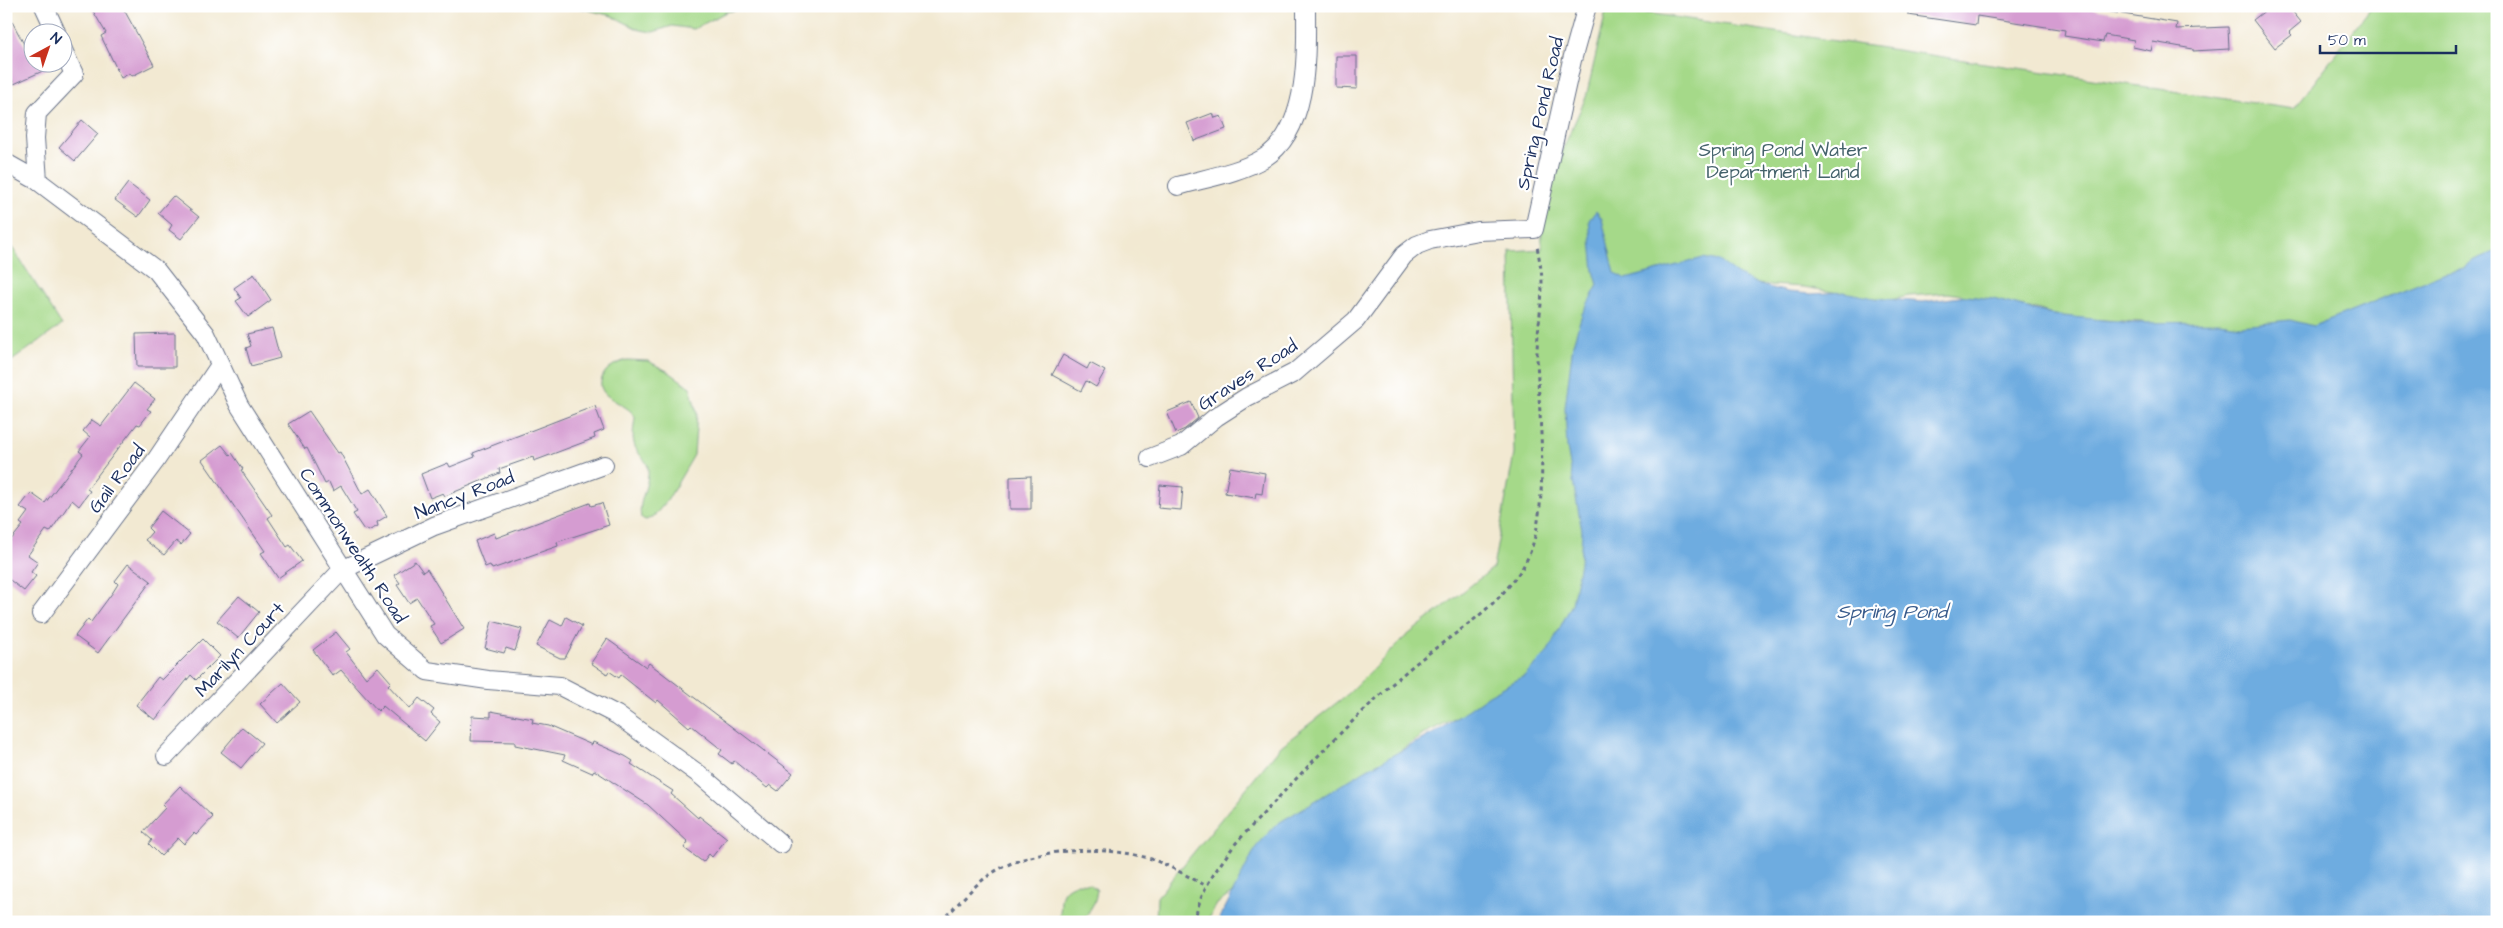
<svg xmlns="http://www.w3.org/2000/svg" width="2503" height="928" viewBox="0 0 2503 928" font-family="'Architects Daughter',sans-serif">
<rect width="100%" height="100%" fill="#fff"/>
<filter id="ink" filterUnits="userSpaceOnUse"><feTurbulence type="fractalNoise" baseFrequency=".02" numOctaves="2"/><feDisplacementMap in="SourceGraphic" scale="10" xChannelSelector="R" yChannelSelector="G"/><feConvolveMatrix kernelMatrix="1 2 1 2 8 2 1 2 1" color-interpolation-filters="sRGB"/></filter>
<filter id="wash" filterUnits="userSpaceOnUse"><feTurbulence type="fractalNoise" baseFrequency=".0096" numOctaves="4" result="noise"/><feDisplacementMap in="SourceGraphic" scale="20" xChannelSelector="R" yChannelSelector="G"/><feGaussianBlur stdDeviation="1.12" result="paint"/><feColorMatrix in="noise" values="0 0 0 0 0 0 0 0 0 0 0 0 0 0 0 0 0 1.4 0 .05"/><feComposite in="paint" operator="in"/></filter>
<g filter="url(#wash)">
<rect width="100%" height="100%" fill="#f2e9d2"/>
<g fill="#a5d989" stroke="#608474">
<polygon points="573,6 756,6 726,12 694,29 672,26 653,32 640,30 612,16"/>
<polygon points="2372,6 2497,6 2497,272 2299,332 2158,326 2142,322 2064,318 2037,309 1989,303 1974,297 1948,293 1909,296 1886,301 1804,287 1754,284 1593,584 1539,666 1489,702 1427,732 1387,760 1367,769 1347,784 1280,822 1270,833 1239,888 1217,904 1207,922 1156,922 1157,897 1281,746 1348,694 1404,638 1493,568 1514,454 1510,251 1542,249 1541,198 1586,97 1607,7 2294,109"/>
<polygon points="6,238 62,325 6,365"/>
<path d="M627,360L648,361L669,372L690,387L697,413L694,455L667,501L653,517L646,520L641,518C637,501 650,486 648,468C647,461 641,457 638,452C630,441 634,429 635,417C628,402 594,399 602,378C606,367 617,363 627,360Z"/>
<path d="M1078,883L1090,884L1097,890L1095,901L1083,922H1057C1066,905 1052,891 1078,883Z"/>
</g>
<polygon fill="#6eace0" stroke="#446e9f" points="1596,211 1602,219 1615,273 1626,279 1703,258 1719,261 1737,274 1760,285 1788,292 1811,294 1844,292 1874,298 1923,302 1967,296 1993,299 2054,315 2132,323 2219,322 2240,325 2290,320 2313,326 2443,274 2464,269 2475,260 2497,251 2497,922 1218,922 1256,847 1277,824 1364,771 1441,729 1489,695 1524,676 1547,653 1572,604 1580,563 1582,531 1567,448 1565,408 1573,344 1582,314 1598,285 1594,271 1589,220"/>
<g id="blocks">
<g fill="#d59cd1">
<polygon points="90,6 122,6 154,65 132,76 130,73 121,78 101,36 106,33"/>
<polygon points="1908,6 2075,6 2177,23 2176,29 2228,27 2229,49 2193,51 2193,49 2153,42 2151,51 2133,47 2134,40 2105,35 2103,42 2064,36 2065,30 1977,16 1976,25 1908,15"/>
<polygon points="2271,6 2288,6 2301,22 2289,32 2292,35 2275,48 2253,20"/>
<polygon points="6,10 27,50 32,49 32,62 57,62 58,64 14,84 6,68"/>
<polygon points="1336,56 1357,56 1357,89 1336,88"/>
<polygon points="1213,113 1215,118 1221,116 1226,129 1194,141 1187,123"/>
<polygon points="82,120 98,134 75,161 59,147"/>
<polygon points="128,183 150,200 138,217 115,200"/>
<polygon points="173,196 199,217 181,239 169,230 172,225 158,213"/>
<polygon points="254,274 271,300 248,317 236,301 241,298 234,288"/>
<polygon points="272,328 280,358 251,366 246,348 251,346 247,334"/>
<polygon points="175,333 175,367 137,367 136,334"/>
<polygon points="1063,355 1087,369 1090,363 1105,371 1096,387 1086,381 1081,391 1052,375"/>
<polygon points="134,383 155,399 147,409 151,411 140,425 137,424 87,489 90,491 79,506 72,500 50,532 46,530 28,555 38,562 31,572 36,576 24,591 6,577 6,546 23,525 20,523 28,512 20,507 31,493 45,503 83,454 79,451 90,437 83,431 92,420 101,426"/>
<polygon points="1191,402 1198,418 1185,429 1176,433 1167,412"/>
<polygon points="595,406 604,430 594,434 595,438 534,461 533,457 499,469 500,473 445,496 443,493 430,498 421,474 448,463 450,467 475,457 473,453"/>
<polygon points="309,411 338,453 340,452 362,494 370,489 387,516 377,522 378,526 368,531 367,529 364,530 353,514 357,512 341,486 333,491 329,482 325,484 307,448 305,449 288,424"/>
<polygon points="222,445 230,455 232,453 243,469 241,470 272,515 268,518 287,547 290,545 302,561 278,578 261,553 265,551 202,460"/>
<polygon points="1230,467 1265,473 1262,494 1256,493 1255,498 1225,493"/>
<polygon points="1031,476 1031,509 1010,509 1010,477"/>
<polygon points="1160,485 1183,487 1181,510 1158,508"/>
<polygon points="590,503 591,506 602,503 609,525 557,542 558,546 492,569 490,565 485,567 475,541 494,533 496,538"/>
<polygon points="161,511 190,534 181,545 176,541 164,555 145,540 152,532 148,528"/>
<polygon points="415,561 423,572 427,569 464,629 441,643 430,626 434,624 417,598 409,603 397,585 400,583 394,575"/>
<polygon points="128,564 151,581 98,653 75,636 88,619 91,622 113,592 118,584 115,581"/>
<polygon points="239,596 259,612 238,638 217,621"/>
<polygon points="566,617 582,626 565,658 560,658 536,646 550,620 562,626"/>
<polygon points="492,621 522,629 515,651 506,648 504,653 485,648"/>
<polygon points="336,632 350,649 346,652 366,678 378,667 391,682 388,685 410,709 419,698 434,710 431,714 440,722 425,741 383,706 378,711 341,670 333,676 313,650"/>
<polygon points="203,639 220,656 196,680 191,675 155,720 136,705 158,677 162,680"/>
<polygon points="607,639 646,667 649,663 793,773 778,791 770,785 767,788 734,761 732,764 719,754 722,750 691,725 689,727 658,700 656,703 621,675 619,678 609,671 607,674 591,663"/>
<polygon points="283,683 300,702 277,723 260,704"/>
<polygon points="491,711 533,719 532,723 548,726 592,745 593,742 625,756 633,761 631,764 673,791 671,794 698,818 699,816 727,838 712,857 709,854 703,862 684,848 688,842 648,805 594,770 592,773 563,760 565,755 515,745 515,742 471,741 472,716 491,717"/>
<polygon points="242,727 262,743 241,768 221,752"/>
<polygon points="180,786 213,817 196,835 194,833 184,844 178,838 161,856 149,844 152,840 143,832 165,808 162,805"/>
</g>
</g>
</g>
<g filter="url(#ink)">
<use href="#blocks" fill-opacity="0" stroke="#667087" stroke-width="1"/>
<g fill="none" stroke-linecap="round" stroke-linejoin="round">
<defs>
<g id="street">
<polyline points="44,6 56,32"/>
<polyline points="6,163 38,181 156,270 206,334 239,405 385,635 427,671 488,680 560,686 617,715 700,775 781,844"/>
<polyline points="38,181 35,138 37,113 74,74 62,48"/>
<path d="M1178,186C1206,178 1239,173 1264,158C1310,129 1306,53 1306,6"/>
<polyline points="1150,458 1181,446 1216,417 1247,397 1294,373 1356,320 1404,255 1417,245 1430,240 1478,231 1534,229 1572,60 1587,6"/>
<polyline points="41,614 156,460 220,365"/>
<polyline points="166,756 342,570 434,526 604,465"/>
</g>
</defs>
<use href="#street" stroke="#667087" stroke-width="20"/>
<g stroke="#667087" stroke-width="3" stroke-dasharray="4 4" stroke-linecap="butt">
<path d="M942,922C956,906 971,888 988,876C1027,847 1103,845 1148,858C1168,864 1188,877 1207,886"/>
<path d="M1195,922C1198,892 1219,866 1236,843C1292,783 1347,723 1409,669C1449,635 1491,615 1521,570C1554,521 1538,413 1537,355C1537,331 1542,307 1542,283C1542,271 1539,258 1537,246"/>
</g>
<use href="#street" stroke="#fff" stroke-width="18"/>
</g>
</g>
<g text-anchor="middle" stroke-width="4.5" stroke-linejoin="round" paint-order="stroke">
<g font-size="19" fill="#1b2f5e" stroke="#fff">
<text transform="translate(1539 113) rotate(-77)" y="7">Spring Pond Road</text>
<text transform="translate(1247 374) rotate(-33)" y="7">Graves Road</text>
<text transform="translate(116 478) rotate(-53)" y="7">Gail Road</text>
<text transform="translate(464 494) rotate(-21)" y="7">Nancy Road</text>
<text transform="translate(354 545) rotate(57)" y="7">Commonwealth Road</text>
<text transform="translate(239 649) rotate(-47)" y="7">Marilyn Court</text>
</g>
<g font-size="19" fill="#44626b" stroke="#fff">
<text x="1783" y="156">Spring Pond Water<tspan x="1783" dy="22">Department Land</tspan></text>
</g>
<g font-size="20" font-style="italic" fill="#385b8c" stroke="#fff">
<text x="1892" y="618">Spring Pond</text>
</g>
</g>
<rect width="2503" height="928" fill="none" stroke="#fff" stroke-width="25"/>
<g transform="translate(48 48) rotate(40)"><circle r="24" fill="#ffffff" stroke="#a4acbf"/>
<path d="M0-4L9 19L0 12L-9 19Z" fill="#c8321e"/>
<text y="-8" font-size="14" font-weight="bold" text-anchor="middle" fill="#1b2f5e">N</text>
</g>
<path d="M2320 45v8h136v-8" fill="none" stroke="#1b2f5e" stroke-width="2.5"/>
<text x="2328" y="45" font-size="15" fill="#1b2f5e" stroke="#ffffff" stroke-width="4" paint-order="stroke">50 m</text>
</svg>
